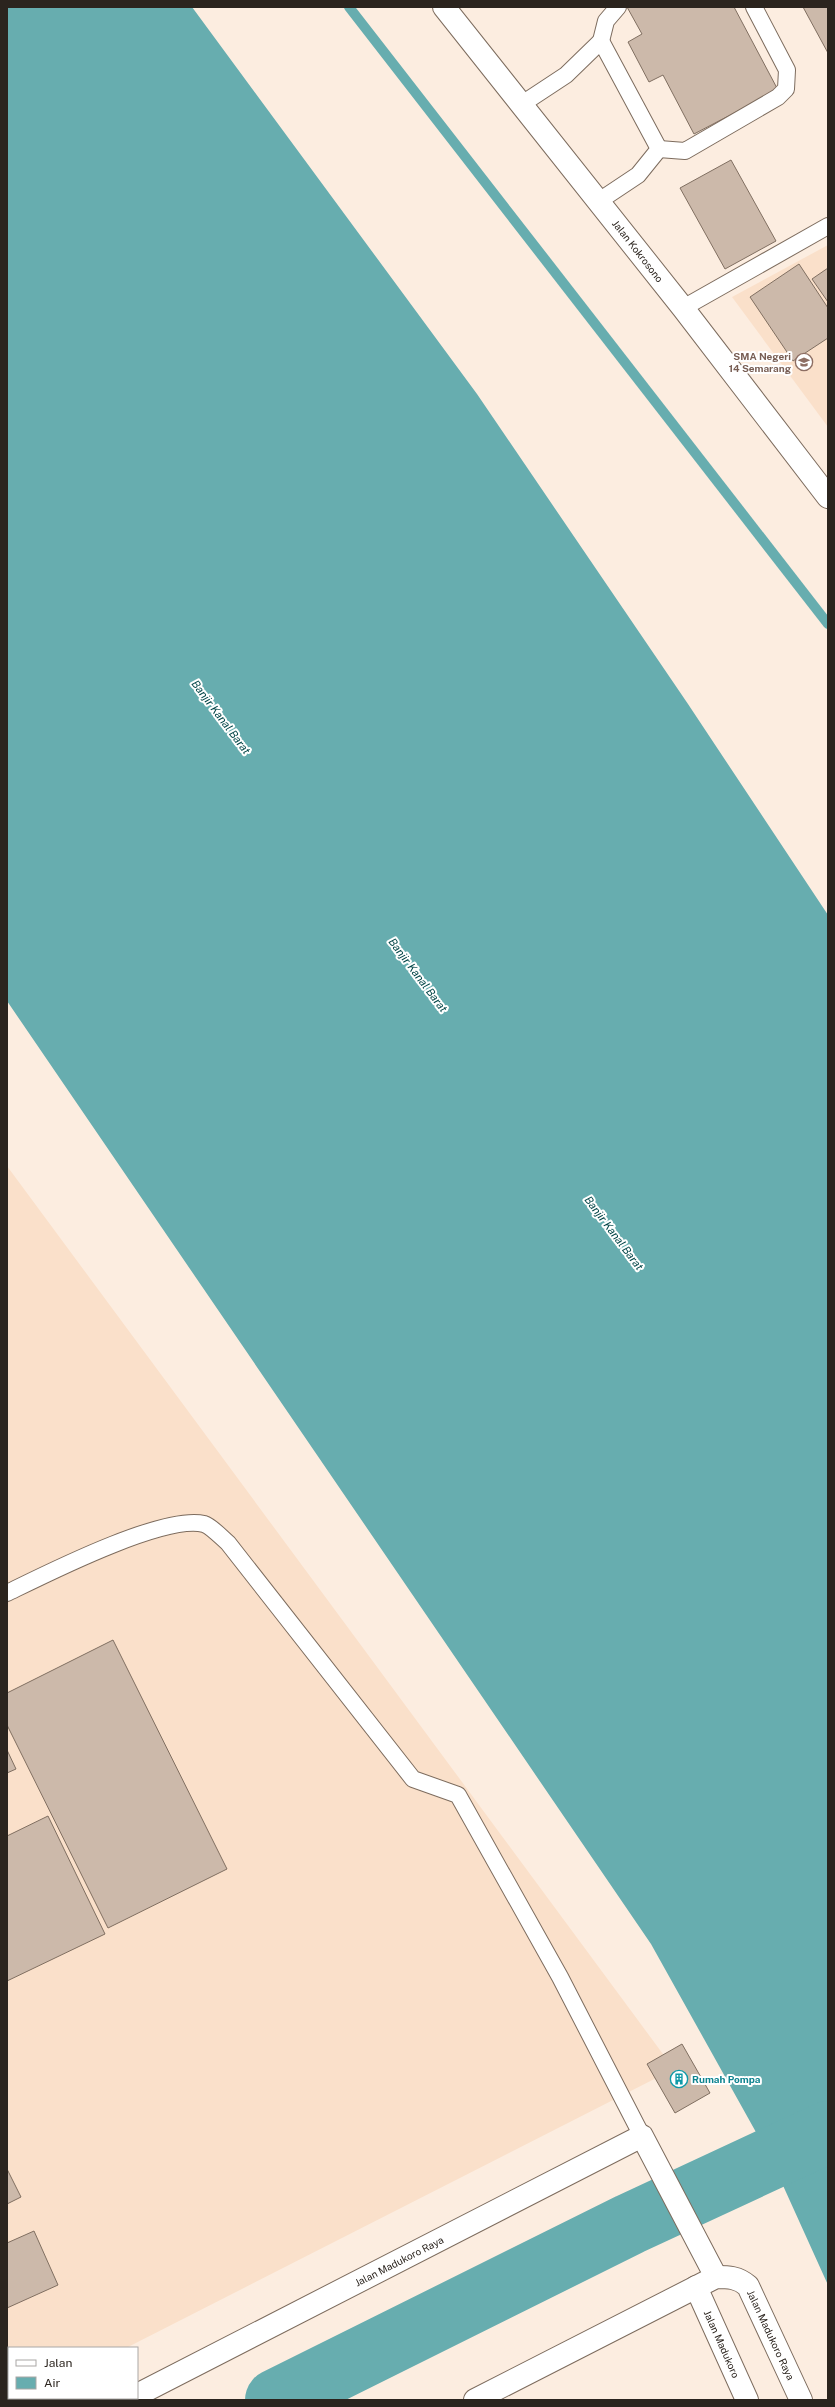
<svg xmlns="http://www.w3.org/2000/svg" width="835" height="2407" viewBox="0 0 835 2407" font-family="'Public Sans',sans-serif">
<rect width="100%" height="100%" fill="#fcede0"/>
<g fill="#fae0ca">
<polygon points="828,245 828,427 732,297"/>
<polygon points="7,1166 674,2069 126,2348 9,2348 9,2398 28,2398 24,2400 7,2400"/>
</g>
<polygon fill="#67adaf" points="7,7 192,7 477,394 688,704 828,915 828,2285 771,2159 651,1944 7,1001"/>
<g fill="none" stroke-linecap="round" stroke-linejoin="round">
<polyline stroke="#67adaf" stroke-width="10" points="349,7 828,624"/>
<polyline stroke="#67adaf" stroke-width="62" points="276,2400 630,2224 828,2132"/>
</g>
<g fill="#ccb9aa" stroke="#806f61">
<polygon points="627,7 734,7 778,90 694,134 663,75 649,82 628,42 642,34"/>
<polygon points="803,7 828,7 828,53"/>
<polygon points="731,160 776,241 725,269 680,188"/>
<polygon points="799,264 828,308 828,338 793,361 750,297"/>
<polygon points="828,268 828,302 812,279"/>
<polygon points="113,1640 227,1869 108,1928 7,1725 7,1693"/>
<polygon points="7,1750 16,1769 7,1773"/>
<polygon points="48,1816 105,1934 7,1981 7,1836"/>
<polygon points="682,2044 710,2093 675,2113 647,2064"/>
<polygon points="7,2169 21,2197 7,2204"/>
<polygon points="34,2231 58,2285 7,2308 7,2243"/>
</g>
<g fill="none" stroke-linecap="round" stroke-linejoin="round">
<defs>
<g id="lane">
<polyline points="601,41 606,21 618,7"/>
<polyline points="522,104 566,75 601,41 659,149 638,175 599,201"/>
<polyline points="659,149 685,151 778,97 786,89 787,70 754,7"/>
<polyline points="683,308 828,226"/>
<path d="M7,1593C46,1574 164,1514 204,1524C211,1526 221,1537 228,1543L413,1779L458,1795L560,1977L642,2136"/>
</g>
<g id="secondary">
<polyline points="444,7 683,308 828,497"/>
<polyline points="696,2287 747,2400"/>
<polyline points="137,2395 642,2136 716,2277"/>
<path d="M475,2400L716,2277C728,2277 738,2277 748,2286L801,2400"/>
</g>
</defs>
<use href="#lane" stroke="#7d6c5e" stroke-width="18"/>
<use href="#secondary" stroke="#7d6c5e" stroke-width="24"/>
<use href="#lane" stroke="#fff" stroke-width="16"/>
<use href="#secondary" stroke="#fff" stroke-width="22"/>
</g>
<defs>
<symbol id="school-ring" viewBox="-11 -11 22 22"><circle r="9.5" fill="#fff" stroke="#8d6e63" stroke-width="1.5"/><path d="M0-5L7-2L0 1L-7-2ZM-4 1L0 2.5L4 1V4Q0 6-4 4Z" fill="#8d6e63"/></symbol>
<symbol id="building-ring" viewBox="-11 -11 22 22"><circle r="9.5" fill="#fff" stroke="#0f9aa8" stroke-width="1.5"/><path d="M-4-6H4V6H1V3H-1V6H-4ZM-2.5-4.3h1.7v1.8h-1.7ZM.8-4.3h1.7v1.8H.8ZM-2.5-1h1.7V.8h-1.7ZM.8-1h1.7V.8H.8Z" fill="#0f9aa8"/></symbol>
</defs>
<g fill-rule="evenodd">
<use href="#school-ring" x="794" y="352" width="20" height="20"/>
<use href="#building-ring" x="669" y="2069" width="20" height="20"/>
</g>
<g text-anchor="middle" stroke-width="4" stroke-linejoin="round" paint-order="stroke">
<g font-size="10" fill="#2b241e" stroke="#fff">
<text transform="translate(638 251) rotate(52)" y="4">Jalan Kokrosono</text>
<text transform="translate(399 2261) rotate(-27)" y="4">Jalan Madukoro Raya</text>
<text transform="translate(771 2335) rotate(65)" y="4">Jalan Madukoro Raya</text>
<text transform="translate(722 2344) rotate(66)" y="4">Jalan Madukoro</text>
</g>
<g font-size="10" font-weight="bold" fill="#785e54" stroke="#fff" text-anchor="end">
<text x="791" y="360">SMA Negeri<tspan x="791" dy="12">14 Semarang</tspan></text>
</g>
<g font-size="10" font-weight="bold" fill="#0d838f" stroke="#fff" text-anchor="start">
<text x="692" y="2083">Rumah Pompa</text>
</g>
<g font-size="11" font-style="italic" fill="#004446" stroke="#fff">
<text transform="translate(221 717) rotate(53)" y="4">Banjir Kanal Barat</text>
<text transform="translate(418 975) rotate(53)" y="4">Banjir Kanal Barat</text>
<text transform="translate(614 1233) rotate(53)" y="4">Banjir Kanal Barat</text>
</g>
</g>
<rect width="835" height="2407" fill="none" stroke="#2b241e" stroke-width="16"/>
<rect x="8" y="2347" width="130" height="52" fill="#ffffff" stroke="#aaa7a5"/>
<rect x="16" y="2360" width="20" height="6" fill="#ffffff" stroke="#aaa7a5"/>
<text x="44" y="2367" font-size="12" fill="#2b241e">Jalan</text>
<rect x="16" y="2377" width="20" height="12" fill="#67adaf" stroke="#aaa7a5"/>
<text x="44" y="2387" font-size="12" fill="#2b241e">Air</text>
</svg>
